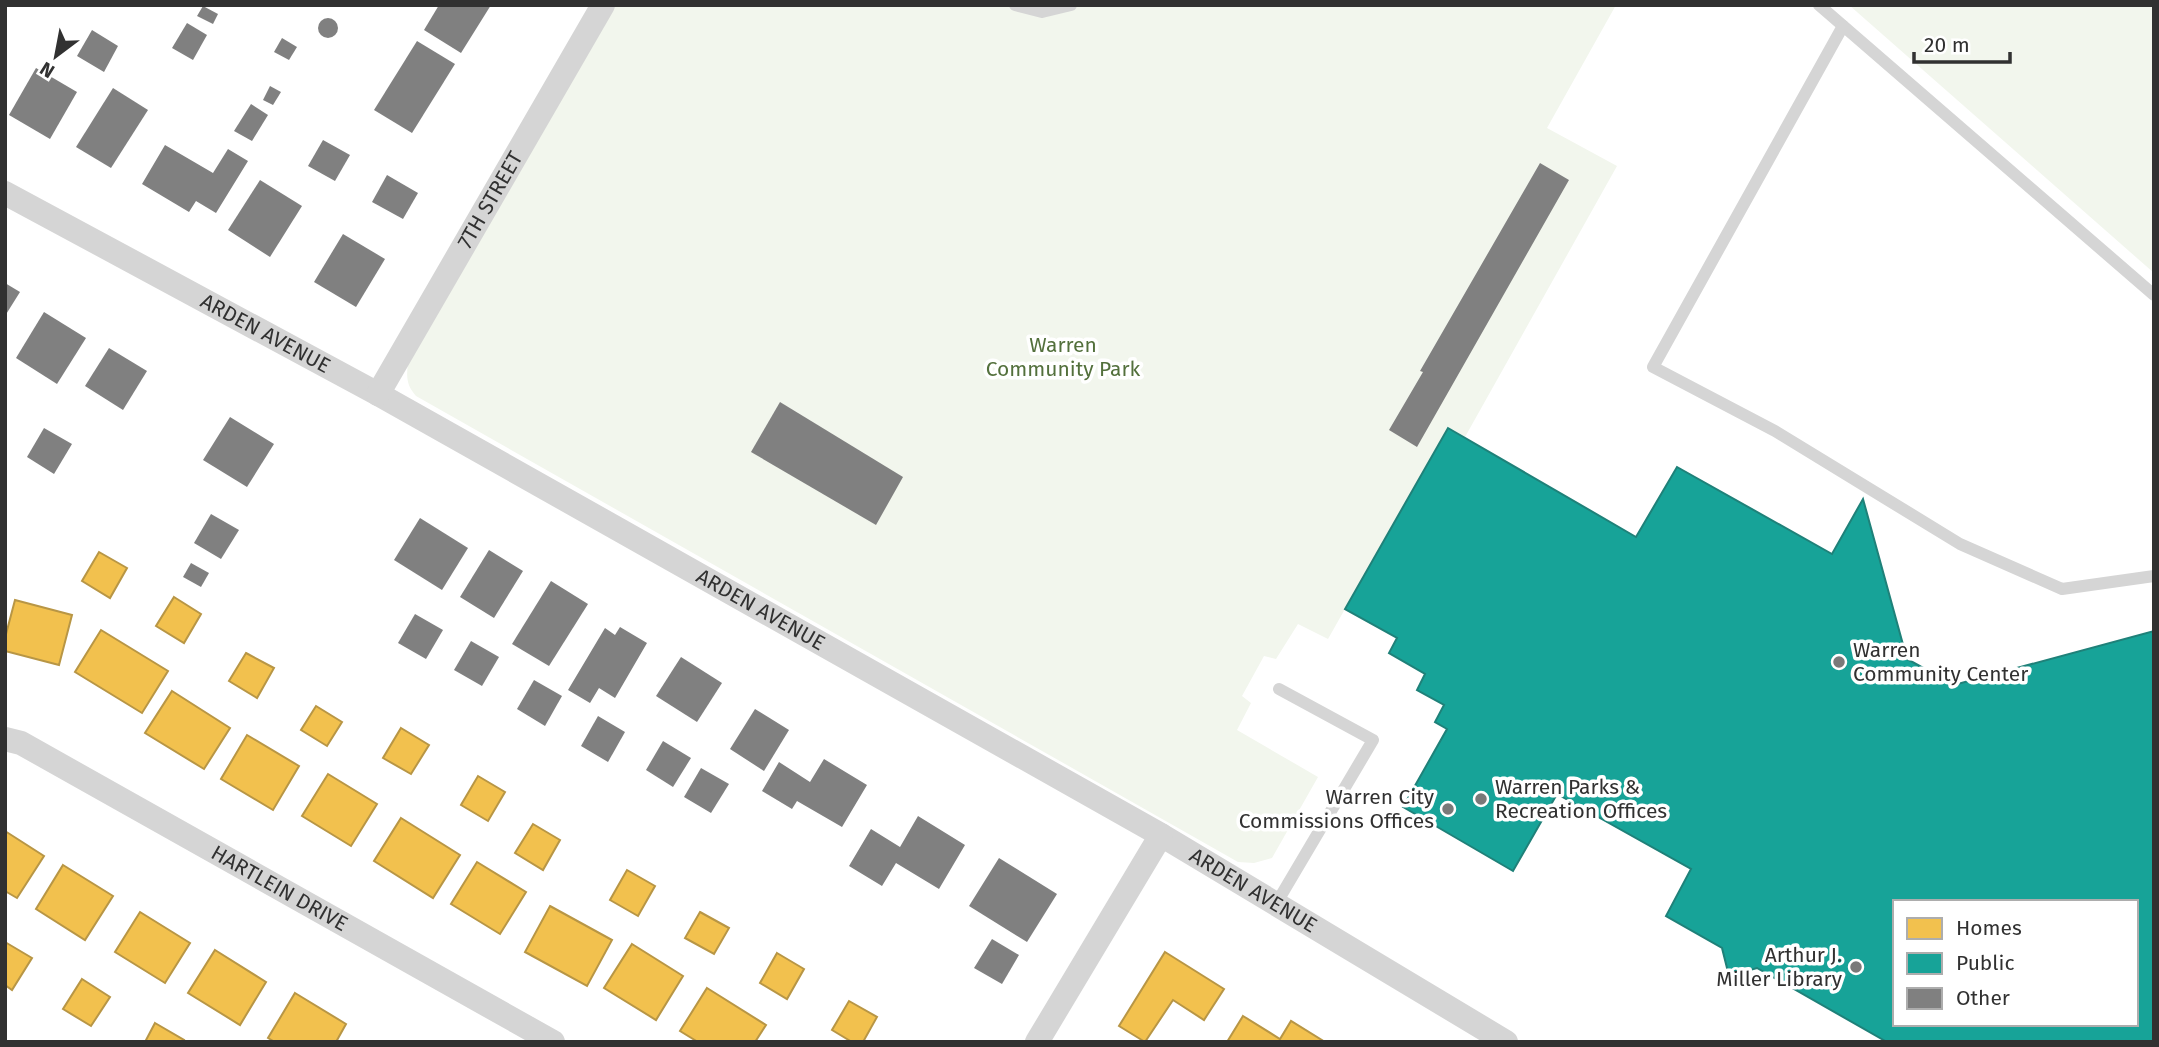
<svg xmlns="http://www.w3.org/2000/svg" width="2159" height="1047" viewBox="0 0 2159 1047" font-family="'Fira Sans',sans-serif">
<rect width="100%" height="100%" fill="#fff"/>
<g fill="#f2f6ed">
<path d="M610,5H1616L1547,128L1617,166L1465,437L1448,427L1328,639L1298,624L1276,659L1264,656L1242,696L1251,703L1237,730L1318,777L1272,858L1254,863L1238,862L416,396C404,383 407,372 409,356Z"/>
<polygon points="1849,5 2154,5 2154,273"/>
</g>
<g fill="#f2c14e" stroke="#b89645" stroke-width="2">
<polygon points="99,552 127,568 110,598 82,581"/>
<polygon points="174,597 201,614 184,643 156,626"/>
<polygon points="15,600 72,615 59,665 5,651 5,638"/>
<polygon points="101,630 168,671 142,713 75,672"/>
<polygon points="246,653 274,668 257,698 229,681"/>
<polygon points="172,691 230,728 204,769 145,733"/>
<polygon points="316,706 342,722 327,746 301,730"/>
<polygon points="401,728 429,745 411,774 383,758"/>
<polygon points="247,735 299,766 273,810 221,779"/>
<polygon points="328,774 377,804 351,846 302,816"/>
<polygon points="478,776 505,792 488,821 461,805"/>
<polygon points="401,818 460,855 433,898 374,861"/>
<polygon points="533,824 560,840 543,870 515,853"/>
<polygon points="5,831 44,856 17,898 5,891"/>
<polygon points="477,862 526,892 500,934 451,904"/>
<polygon points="63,865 113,896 85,940 36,909"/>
<polygon points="627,870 655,886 638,916 610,900"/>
<polygon points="550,906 612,940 587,986 525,952"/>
<polygon points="140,912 190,943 165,983 115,952"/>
<polygon points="700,912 729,928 714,954 685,938"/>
<polygon points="5,942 32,958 12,990 5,985"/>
<polygon points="632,944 683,976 656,1020 604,988"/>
<polygon points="215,950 266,982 240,1025 188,993"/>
<polygon points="1165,952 1224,989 1204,1020 1173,1000 1145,1042 1119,1026"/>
<polygon points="777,953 804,969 787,999 760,983"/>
<polygon points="82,979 110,997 91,1026 63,1009"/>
<polygon points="707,988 766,1025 755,1042 698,1042 680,1031"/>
<polygon points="295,993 346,1024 336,1042 275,1042 268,1038"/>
<polygon points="849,1001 877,1017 863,1042 852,1042 832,1030"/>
<polygon points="1243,1016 1280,1039 1291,1021 1325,1042 1227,1042"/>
<polygon points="155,1023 184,1040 183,1042 145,1042"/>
</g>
<path fill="#17a398" stroke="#1f8179" stroke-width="2" fill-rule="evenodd" d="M1448,428L1636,537L1677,467L1832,554L1863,499L1907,659L1954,685L2154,631V1042H1887L1757,968L1729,976L1722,948L1666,916L1691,869L1557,794L1513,871L1403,807L1447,729L1435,722L1444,705L1417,690L1425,674L1389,653L1397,638L1345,609ZM1895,902H2136V1024H1895Z"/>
<g fill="#808080">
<polygon points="439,5 491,5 461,53 424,30"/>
<polygon points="203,6 218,14 213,24 197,16"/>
<circle cx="328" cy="28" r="10"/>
<polygon points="187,23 207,35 193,60 172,48"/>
<polygon points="92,30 118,46 104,72 77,56"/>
<polygon points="282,38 297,47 289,60 274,52"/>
<polygon points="417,41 455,64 412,133 374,110"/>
<polygon points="36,68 77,92 50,139 9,115"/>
<polygon points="270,86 281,92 273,105 263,100"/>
<polygon points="113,88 148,110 111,168 76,147"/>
<polygon points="251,104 268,115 252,141 234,131"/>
<polygon points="323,140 350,155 335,181 308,166"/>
<polygon points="165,145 213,173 228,149 248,161 216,213 196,201 189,212 142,184"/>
<polygon points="1540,163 1569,180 1417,447 1389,430 1423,372 1420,371"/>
<polygon points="387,175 418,193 403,219 372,202"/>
<polygon points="260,180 302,206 270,257 228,230"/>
<polygon points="343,234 385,259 356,307 314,282"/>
<polygon points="5,283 20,292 5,316"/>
<polygon points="44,312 86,338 57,384 16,358"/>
<polygon points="109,348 147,371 123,410 85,386"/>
<polygon points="780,402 903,477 876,525 751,452"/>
<polygon points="230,417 274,444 247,487 203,460"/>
<polygon points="44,428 72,444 54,474 27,457"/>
<polygon points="211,514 239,530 221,559 194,543"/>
<polygon points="420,518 468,548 442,590 394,560"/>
<polygon points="489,550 523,571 494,618 460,597"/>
<polygon points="191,563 209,573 201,587 183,577"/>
<polygon points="551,581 588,604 549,666 512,644"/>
<polygon points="415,614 443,630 426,659 398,643"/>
<polygon points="620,627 647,643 615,698 599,688 590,703 568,690 605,628 615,635"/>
<polygon points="471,641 499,657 482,686 454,670"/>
<polygon points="681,657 722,683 697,722 656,696"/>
<polygon points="534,680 562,696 545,726 517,709"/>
<polygon points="755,709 789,730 764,771 730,749"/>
<polygon points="598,716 625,732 608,762 581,746"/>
<polygon points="663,741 691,758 673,787 646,770"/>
<polygon points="824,759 867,785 842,827 797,801 792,809 762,791 779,762 810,782"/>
<polygon points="701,768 729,784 711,813 684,797"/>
<polygon points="918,816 965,845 939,889 896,863 882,886 849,866 871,829 900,847"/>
<polygon points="999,858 1057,894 1027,942 969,906"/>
<polygon points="992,939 1019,955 1002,984 974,968"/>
</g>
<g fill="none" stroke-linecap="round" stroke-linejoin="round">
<g stroke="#d5d5d5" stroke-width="12">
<polyline points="1015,5 1042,12 1071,5"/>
<polyline points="1819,5 2154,295"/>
<polyline points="1843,26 1653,367 1775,431 1960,544 2062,589 2154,576"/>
<polyline points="1276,904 1373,740 1279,689"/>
</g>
<g stroke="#d5d5d5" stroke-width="24">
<path id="s1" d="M5,193L378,394L1161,835L1506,1042"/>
<path id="s2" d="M378,394L603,5"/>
<path id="s3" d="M5,739L21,743L553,1042"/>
<polyline points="1037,1042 1161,835"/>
</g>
</g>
<g fill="#797979" stroke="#fff" stroke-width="2.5">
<circle cx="1839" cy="662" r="7"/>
<circle cx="1481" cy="799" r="7"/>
<circle cx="1448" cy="809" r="7"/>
<circle cx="1856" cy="967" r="7"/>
</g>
<g text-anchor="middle" stroke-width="7" stroke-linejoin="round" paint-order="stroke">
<g font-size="21" fill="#313131" stroke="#fff">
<text dy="7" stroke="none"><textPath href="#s2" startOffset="224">7TH STREET</textPath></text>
<text dy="7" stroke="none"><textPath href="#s1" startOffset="296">ARDEN AVENUE</textPath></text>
<text dy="7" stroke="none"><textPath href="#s1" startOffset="863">ARDEN AVENUE</textPath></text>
<text dy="7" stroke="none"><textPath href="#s3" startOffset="313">HARTLEIN DRIVE</textPath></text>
<text dy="7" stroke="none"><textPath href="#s1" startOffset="1430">ARDEN AVENUE</textPath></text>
</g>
<g font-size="21" fill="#53703c" stroke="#fff">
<text x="1063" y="352">Warren<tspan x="1063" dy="24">Community Park</tspan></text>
</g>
<g font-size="21" fill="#313131" stroke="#fff" text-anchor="start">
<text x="1853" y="657">Warren<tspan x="1853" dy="24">Community Center</tspan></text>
<text x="1495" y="794">Warren Parks &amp;<tspan x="1495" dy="24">Recreation Offices</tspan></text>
<text x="1434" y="804" text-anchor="end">Warren City<tspan x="1434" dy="24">Commissions Offices</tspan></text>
<text x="1842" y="962" text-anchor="end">Arthur J.<tspan x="1842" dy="24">Miller Library</tspan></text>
</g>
</g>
<rect width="2159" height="1047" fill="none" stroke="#313131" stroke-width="14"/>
<rect x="1893" y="900" width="245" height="126" fill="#ffffff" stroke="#adadad" stroke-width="2"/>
<rect x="1907" y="918" width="35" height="21" fill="#f2c14e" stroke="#adadad" stroke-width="2"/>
<text x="1956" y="935" font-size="21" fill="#313131">Homes</text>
<rect x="1907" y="953" width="35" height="21" fill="#17a398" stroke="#adadad" stroke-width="2"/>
<text x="1956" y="970" font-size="21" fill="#313131">Public</text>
<rect x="1907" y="988" width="35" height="21" fill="#808080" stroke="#adadad" stroke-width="2"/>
<text x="1956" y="1005" font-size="21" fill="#313131">Other</text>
<g transform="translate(56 56) rotate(212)" stroke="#ffffff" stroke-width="5" paint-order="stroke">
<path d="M0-5L12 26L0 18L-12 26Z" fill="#313131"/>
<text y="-10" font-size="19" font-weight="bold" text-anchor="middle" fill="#313131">N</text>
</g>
<path d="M1914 52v10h96v-10" fill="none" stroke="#313131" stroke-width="3.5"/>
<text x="1924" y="52" font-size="21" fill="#313131" stroke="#ffffff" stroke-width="5" paint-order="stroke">20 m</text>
</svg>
